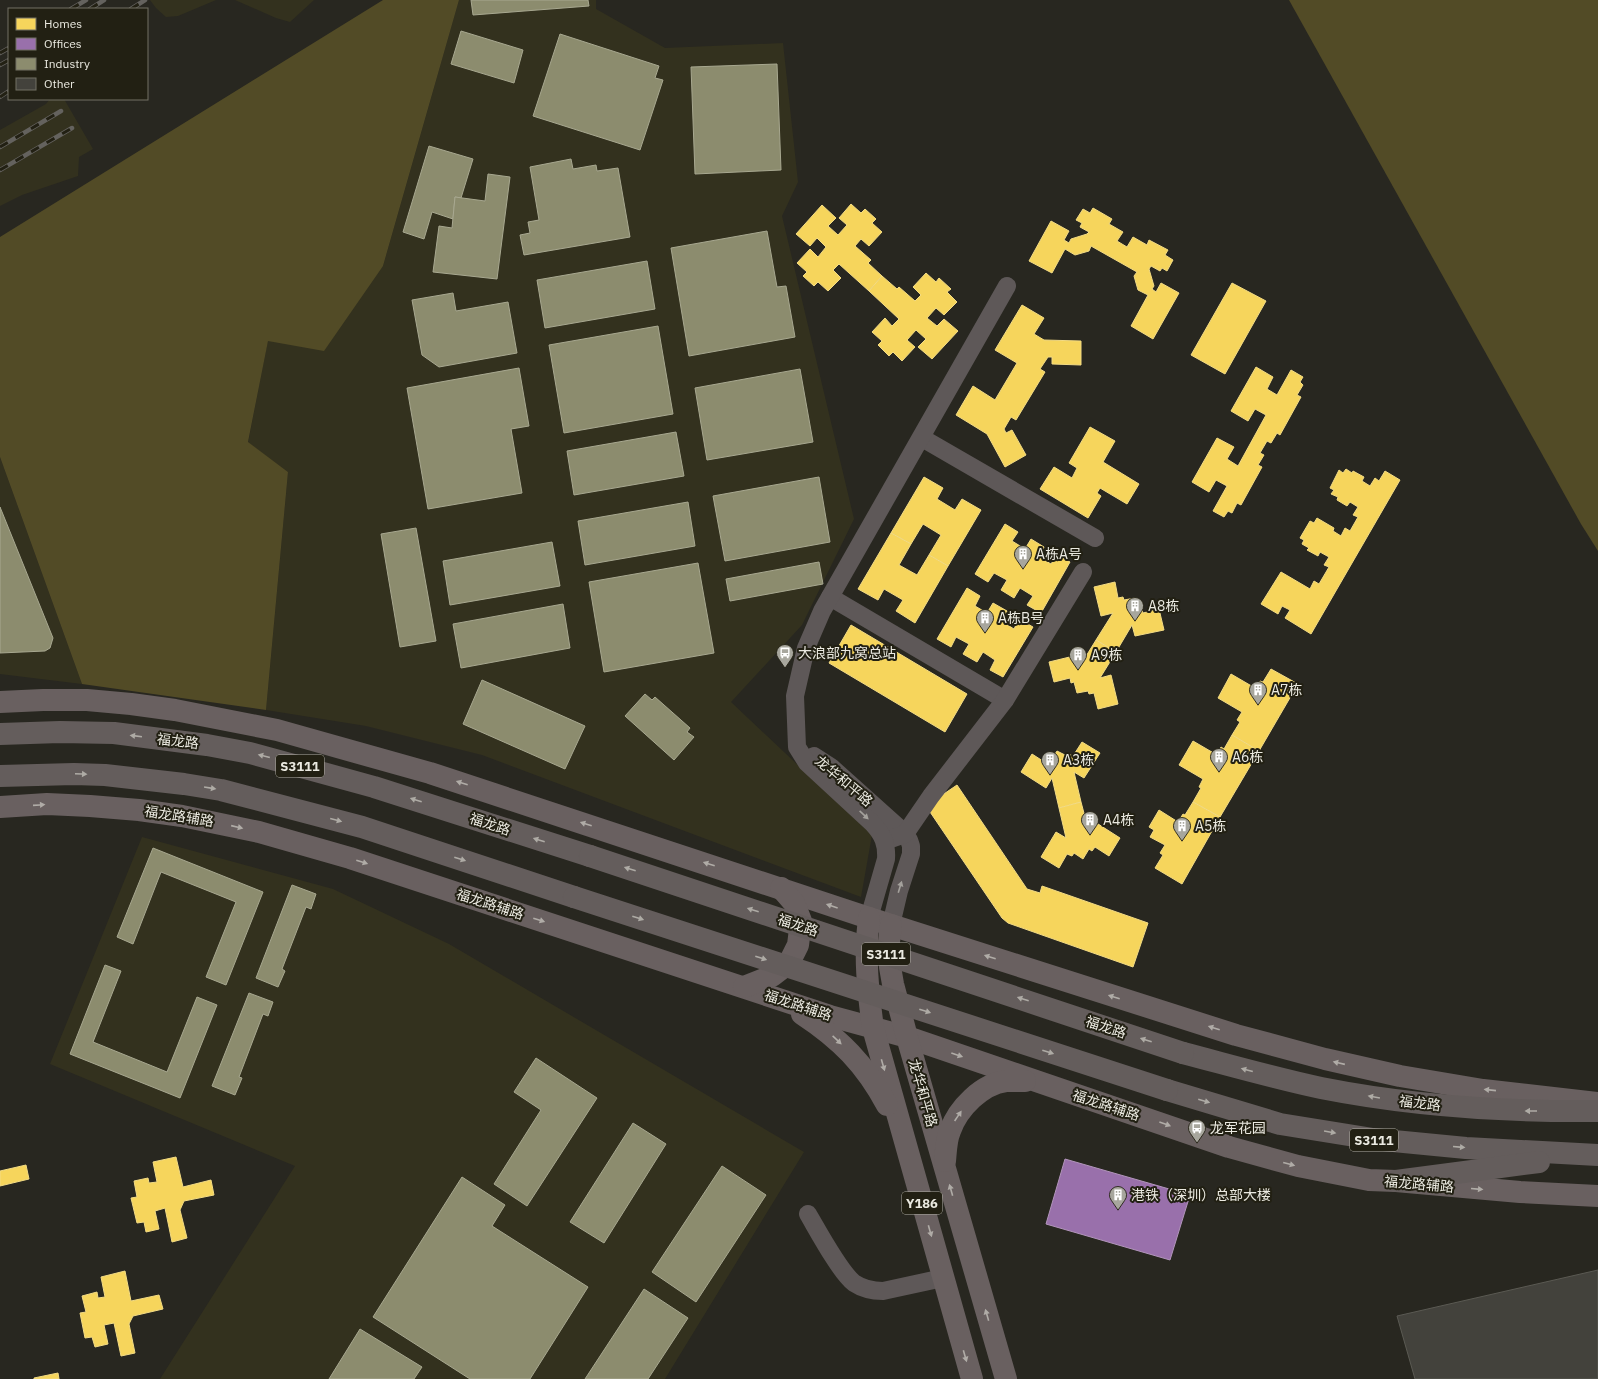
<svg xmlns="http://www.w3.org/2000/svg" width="1598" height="1379" viewBox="0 0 1598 1379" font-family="'IBM Plex Sans','Noto Sans SC',sans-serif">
<rect width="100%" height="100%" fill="#282720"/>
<g fill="#33311e">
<polygon points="150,0 216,0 178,16 166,17 156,8"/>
<polygon points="235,0 314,0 290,22 276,18"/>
<polygon points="459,0 596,0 596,9 665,48 783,43 798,182 782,216 854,519 802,625 731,702 872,835 861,897 482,755 366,726 266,710 288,472 248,443 268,340 383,266"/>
<polygon points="50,99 64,99 93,149 79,157 78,176 22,195 0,206 0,130 46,104"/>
<polygon points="0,457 82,684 0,674"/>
<polygon points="142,837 333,889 449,944 804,1152 665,1379 160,1379 295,1166 50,1064"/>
</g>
<g fill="#524b26">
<polygon points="383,0 459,0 383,266 324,351 268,341 248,442 288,472 266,710 82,684 0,457 0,237"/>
<polygon points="1289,0 1598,0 1598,551 1581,524"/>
</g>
<g fill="#f6d55c" stroke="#f3db84">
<polygon points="851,204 861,213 865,209 876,219 872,223 882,232 869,246 861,239 855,246 871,260 868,263 882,276 869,291 839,264 833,270 841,278 828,291 818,282 814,286 803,276 807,272 797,263 810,249 818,257 826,247 817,238 810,246 796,234 822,205 836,218 828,226 838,235 847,225 839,218"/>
<polygon points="1093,208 1112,219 1109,224 1123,232 1117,241 1127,247 1133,237 1147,245 1149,240 1168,250 1165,255 1173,260 1167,271 1162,268 1160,271 1151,266 1149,269 1154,286 1152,289 1156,292 1161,283 1179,293 1153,339 1131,326 1148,295 1138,290 1134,276 1137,272 1091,246 1089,251 1075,255 1065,249 1052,273 1029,261 1051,221 1069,231 1064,240 1069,243 1071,239 1087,234 1089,232 1080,227 1082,223 1076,220 1083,209 1090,213"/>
<polygon points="926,273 936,282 939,278 951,289 947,292 957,302 944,315 936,308 927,318 937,326 944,319 958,331 932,359 918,347 926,339 916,330 907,340 915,347 902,361 893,352 889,356 878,345 882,341 872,332 885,318 892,326 899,319 869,291 882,276 897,289 899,287 915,301 921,295 913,287"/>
<polygon points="1232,283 1266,301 1225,374 1191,355"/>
<polygon points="1022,305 1044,318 1034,334 1044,340 1081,341 1081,365 1052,364 1052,357 1048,357 1040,369 1045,372 1016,420 1011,417 1004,429 1006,433 1012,430 1026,455 1005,467 987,434 956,415 973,386 995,400 1017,363 995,350"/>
<polygon points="1256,367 1273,377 1267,389 1277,395 1291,370 1303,377 1300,382 1303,385 1297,395 1301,397 1280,435 1277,433 1271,443 1267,441 1260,453 1264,455 1258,465 1262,467 1241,505 1237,503 1232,513 1228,511 1224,517 1213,511 1227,486 1216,480 1209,492 1192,482 1217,438 1234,447 1227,459 1238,466 1266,415 1255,409 1248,421 1231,411"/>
<polygon points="1090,427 1115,441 1103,462 1139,484 1127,504 1100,488 1097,493 1101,496 1088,518 1040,489 1054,467 1072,478 1077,468 1069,463"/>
<polygon points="1346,469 1352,473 1353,471 1364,477 1362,481 1370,486 1375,478 1379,481 1385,471 1400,480 1311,634 1285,618 1290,610 1282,606 1278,614 1261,604 1281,572 1310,589 1314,581 1319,584 1329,567 1324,565 1329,557 1320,552 1318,556 1307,550 1309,548 1302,544 1304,540 1300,538 1310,521 1314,523 1317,518 1334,528 1333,531 1341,536 1345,528 1350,531 1358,517 1353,515 1358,507 1350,502 1347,506 1337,500 1338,497 1331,494 1334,490 1330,488 1339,470 1343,473"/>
<polygon points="924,477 943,488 937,499 955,510 962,499 981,510 948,566 929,555 941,535 923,524 911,544 891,533"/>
<polygon points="1005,524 1018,532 1012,541 1025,549 1031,539 1044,547 1039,557 1051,564 1057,555 1070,562 1041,613 1027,605 1033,596 1020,588 1014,598 1001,590 1007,580 994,573 988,582 975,574"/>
<polygon points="891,533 911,544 899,565 917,575 929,555 948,566 915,623 896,611 903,600 884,589 878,600 858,589"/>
<polygon points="1115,582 1118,598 1123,597 1124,600 1135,598 1138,609 1141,608 1143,613 1159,609 1164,630 1135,636 1132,625 1116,652 1096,640 1113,613 1101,616 1094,587"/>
<polygon points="967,588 980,596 975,606 987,613 993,603 1007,611 1001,621 1014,629 1019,619 1033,627 1003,677 990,670 995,660 983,652 977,662 963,654 969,644 956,637 951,647 937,639"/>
<polygon points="851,625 967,694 945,732 829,663"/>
<polygon points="1096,640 1116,652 1100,678 1111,675 1118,704 1098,709 1094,693 1089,694 1088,691 1077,693 1074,682 1071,683 1070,678 1054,682 1049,662 1078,655 1080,666"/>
<polygon points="1271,669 1298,684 1259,751 1232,735 1240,722 1237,720 1242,712 1218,698 1231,674 1255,688 1260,681 1263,682"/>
<polygon points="1232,735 1259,751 1220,817 1193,802 1201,788 1199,787 1203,779 1179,765 1193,741 1217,755 1221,747 1224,749"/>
<polygon points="1082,742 1100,753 1084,778 1074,772 1081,802 1059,808 1052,778 1046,788 1021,772 1032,754 1046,763 1048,759 1051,760 1057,751 1067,756 1069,754 1073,756"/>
<polygon points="957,785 1027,889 1040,893 1042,886 1148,923 1133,967 1008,923 1002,918 926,806"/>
<polygon points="1081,802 1089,832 1095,822 1120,838 1109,856 1095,847 1092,851 1089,849 1083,859 1074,853 1072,856 1067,854 1059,868 1041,857 1056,832 1066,838 1059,808"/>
<polygon points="1193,802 1220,817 1182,884 1155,868 1163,855 1160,853 1165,845 1150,837 1154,830 1149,827 1159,810 1178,822 1183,814 1185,815"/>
<polygon points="176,1157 183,1187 211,1180 214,1195 184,1201 180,1210 187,1238 172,1242 165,1208 155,1211 159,1229 146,1232 144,1222 137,1223 131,1198 137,1197 134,1181 148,1178 149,1183 157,1182 153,1162"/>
<polygon points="26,1165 29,1179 0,1186 0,1171"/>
<polygon points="125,1271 131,1301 159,1295 163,1309 133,1316 129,1324 135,1353 121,1356 114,1323 104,1325 108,1344 95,1347 92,1337 85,1338 80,1313 86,1312 82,1296 97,1292 98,1298 105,1297 101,1277"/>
<polygon points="58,1373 59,1379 34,1379 34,1378"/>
</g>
<polygon fill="#9970ab" stroke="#b295bb" points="1065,1159 1190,1195 1170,1260 1046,1224"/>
<g fill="#8c8c6e" stroke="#a8a890">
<polygon points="471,0 588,0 589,6 473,15"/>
<polygon points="461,31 523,50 514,83 451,64"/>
<polygon points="560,34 659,66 655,78 663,80 640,150 533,116"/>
<polygon points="777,64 781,170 695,174 691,67"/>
<polygon points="429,146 473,159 461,198 455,197 453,219 432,212 424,239 403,232"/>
<polygon points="571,159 573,169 596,165 597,171 618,168 630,237 524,255 520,235 530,233 528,222 539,220 530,167"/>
<polygon points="488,174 510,177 497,279 433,272 439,226 452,228 455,197 485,201"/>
<polygon points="767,231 777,287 786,286 795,337 689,356 671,248"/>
<polygon points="647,261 655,309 545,328 537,280"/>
<polygon points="453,293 456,311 508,302 517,353 439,367 422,355 412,300"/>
<polygon points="658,326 673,414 564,433 549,345"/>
<polygon points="519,368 529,426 511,429 522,493 428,509 407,388"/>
<polygon points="800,369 813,442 707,460 695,388"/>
<polygon points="676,432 684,476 574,495 567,451"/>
<polygon points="819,477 830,542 725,561 713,496"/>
<polygon points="688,502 695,546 585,565 578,521"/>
<polygon points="0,507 53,638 50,648 45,651 0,653"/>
<polygon points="416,528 436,641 400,647 381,534"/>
<polygon points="552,542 560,586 450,605 443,561"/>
<polygon points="819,562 823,584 730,601 726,579"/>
<polygon points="698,563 714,653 604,672 589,582"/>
<polygon points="563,604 570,648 461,668 453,624"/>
<polygon points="482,680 585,726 565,769 463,724"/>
<polygon points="645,694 652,700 655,697 690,728 687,732 694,737 674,760 625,716"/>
<polygon points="153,848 263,892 226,985 206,977 236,902 161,872 133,944 117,937"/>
<polygon points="292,885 316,894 311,909 306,907 282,969 285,971 278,987 256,978"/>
<polygon points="105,965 121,971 93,1042 167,1072 197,997 217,1005 180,1098 70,1054"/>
<polygon points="249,993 273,1002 268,1016 263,1014 239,1077 242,1078 235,1095 212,1086"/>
<polygon points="536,1058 597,1098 527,1206 494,1184 541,1110 514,1092"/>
<polygon points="633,1123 666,1144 604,1243 570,1222"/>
<polygon points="722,1166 766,1195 696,1302 652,1272"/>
<polygon points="462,1177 505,1205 492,1226 588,1287 530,1379 470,1379 373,1317"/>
<polygon points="644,1289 688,1318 648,1379 585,1379"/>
<polygon points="360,1329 422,1367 414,1379 329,1379"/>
</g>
<polygon fill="#43423c" stroke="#5b5a53" points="1598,1270 1598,1379 1415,1379 1397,1316"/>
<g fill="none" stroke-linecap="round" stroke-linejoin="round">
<g stroke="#5e5858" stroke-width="18">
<polyline points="922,438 1095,538"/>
<polyline points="830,597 1005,700"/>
<polyline points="814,756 831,767 899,828 909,840 911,846 911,854 899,891 891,925"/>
<polyline points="885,841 905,834 931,796 1005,700 1083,572"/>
<path d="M869,918L886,859C887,844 883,835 873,824L807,763L797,747L795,696L806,648L822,611L1007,286"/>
<path d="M808,1214C818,1231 840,1272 854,1283C863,1289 872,1291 883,1291L943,1278"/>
</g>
<g stroke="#696060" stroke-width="22">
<polyline points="0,702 43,700 87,700 131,704 175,710 277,730 430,773 869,918 1236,1035 1325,1059 1400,1076 1483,1090 1598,1103"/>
<polyline points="0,807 47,804 90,806 139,810 182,816 259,832 350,858 830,1016 907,1037 1229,1147 1298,1166 1369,1180 1396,1181 1520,1192 1598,1196"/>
<path d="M869,918C864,955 868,991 873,1028L972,1379"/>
<polyline points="891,925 888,950 890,967 893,984 907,1037 1006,1379"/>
<polyline points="744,987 772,976 789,963 798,945 801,921 794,903 781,888"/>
<path d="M802,1014C840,1039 865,1064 887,1105"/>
<path d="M945,1161C946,1151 946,1140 950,1131C958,1108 982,1084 1006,1081C1012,1081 1019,1081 1025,1081"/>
</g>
<g stroke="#645d5c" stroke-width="22">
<polyline points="0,734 60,732 114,733 207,745 250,753 374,787 590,856"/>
<polyline points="0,776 74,774 105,775 184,784 221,790 362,827 574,897"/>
<path d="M1183,1053C1229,1065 1274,1078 1321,1088C1412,1106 1505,1112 1598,1111"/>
<polyline points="1167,1090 1280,1124 1373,1139 1466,1148 1598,1155"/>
<polyline points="1396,1181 1539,1162"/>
</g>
<defs>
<g id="rail">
<polyline points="71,9 86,0"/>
<polyline points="90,9 104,0"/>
<polyline points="131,9 145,0"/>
<polyline points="0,53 9,48"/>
<polyline points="0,65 9,60"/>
<polyline points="0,97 9,91"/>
<polyline points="0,147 61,111"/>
<polyline points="0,170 72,128"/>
</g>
</defs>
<use href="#rail" stroke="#64625e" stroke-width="4.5"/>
<use href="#rail" stroke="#222013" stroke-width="3" stroke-dasharray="9" stroke-linecap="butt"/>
<g stroke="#645d5c" stroke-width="22">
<polyline points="590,856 1183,1053"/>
<polyline points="574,897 1167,1090"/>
</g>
</g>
<defs><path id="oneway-solid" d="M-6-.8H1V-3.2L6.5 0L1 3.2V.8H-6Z"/></defs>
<g fill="#aeaba5">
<use href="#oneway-solid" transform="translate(136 736) rotate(-173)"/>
<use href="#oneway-solid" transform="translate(264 756) rotate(-166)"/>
<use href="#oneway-solid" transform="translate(81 774) rotate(3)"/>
<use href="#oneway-solid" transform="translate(210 788) rotate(9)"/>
<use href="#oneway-solid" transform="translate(416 800) rotate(-162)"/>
<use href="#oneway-solid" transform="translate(336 820) rotate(15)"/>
<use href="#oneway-solid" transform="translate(539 840) rotate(-162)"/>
<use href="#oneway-solid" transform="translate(460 859) rotate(18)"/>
<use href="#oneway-solid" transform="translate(630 869) rotate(-162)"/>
<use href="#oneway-solid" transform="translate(753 910) rotate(-162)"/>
<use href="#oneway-solid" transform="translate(638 918) rotate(18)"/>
<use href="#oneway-solid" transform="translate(761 958) rotate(18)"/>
<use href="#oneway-solid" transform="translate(1023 999) rotate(-162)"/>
<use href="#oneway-solid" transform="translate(925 1011) rotate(18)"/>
<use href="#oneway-solid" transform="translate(1146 1040) rotate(-162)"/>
<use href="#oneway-solid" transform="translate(1048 1052) rotate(18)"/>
<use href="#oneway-solid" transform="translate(1247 1070) rotate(-165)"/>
<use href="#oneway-solid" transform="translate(1374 1097) rotate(-170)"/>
<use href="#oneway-solid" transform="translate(1204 1101) rotate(16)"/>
<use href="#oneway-solid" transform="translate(1531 1111) rotate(-180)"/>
<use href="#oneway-solid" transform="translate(1330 1132) rotate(10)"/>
<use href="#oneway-solid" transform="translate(1459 1147) rotate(5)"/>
</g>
<g fill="#b0aca7">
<use href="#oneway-solid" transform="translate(462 783) rotate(-162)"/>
<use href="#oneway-solid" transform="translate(39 805) rotate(-4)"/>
<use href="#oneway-solid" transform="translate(586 824) rotate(-162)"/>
<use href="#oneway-solid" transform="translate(237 827) rotate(13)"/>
<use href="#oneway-solid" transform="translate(362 862) rotate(18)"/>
<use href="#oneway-solid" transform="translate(709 864) rotate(-162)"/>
<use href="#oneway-solid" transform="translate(832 906) rotate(-161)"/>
<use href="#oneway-solid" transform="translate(539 920) rotate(18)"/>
<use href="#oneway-solid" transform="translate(990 957) rotate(-162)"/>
<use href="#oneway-solid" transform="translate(1114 997) rotate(-162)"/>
<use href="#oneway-solid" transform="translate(1214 1028) rotate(-163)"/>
<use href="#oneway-solid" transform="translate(837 1040) rotate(43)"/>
<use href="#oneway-solid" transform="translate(957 1055) rotate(19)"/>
<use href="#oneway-solid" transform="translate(1339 1063) rotate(-167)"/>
<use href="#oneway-solid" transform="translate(883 1065) rotate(74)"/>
<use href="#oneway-solid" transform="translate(1490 1090) rotate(-174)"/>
<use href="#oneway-solid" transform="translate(958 1116) rotate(-56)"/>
<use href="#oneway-solid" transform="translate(1165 1124) rotate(20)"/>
<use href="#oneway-solid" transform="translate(1289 1164) rotate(15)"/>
<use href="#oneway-solid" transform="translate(1477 1189) rotate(5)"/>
<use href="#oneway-solid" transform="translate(951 1190) rotate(-106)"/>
<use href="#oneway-solid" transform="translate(930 1231) rotate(74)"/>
<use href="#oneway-solid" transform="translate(987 1315) rotate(-106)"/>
<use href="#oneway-solid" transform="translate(965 1356) rotate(74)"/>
</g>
<g fill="#a4a19c">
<use href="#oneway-solid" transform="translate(864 815) rotate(43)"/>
<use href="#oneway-solid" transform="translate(900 887) rotate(-73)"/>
</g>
<defs>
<symbol id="building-pin" viewBox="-11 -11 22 30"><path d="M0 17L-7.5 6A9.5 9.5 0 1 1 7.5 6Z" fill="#a7a69d" stroke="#222013"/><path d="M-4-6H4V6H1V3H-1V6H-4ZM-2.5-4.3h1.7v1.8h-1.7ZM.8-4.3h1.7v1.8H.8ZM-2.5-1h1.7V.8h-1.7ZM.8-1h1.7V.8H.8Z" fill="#fff"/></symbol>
<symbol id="bus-pin" viewBox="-11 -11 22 30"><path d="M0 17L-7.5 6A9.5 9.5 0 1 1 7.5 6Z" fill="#a7a69d" stroke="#222013"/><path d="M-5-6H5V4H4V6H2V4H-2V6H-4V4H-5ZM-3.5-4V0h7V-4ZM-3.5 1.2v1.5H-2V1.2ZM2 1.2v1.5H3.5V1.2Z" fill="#fff"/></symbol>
</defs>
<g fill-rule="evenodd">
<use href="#building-pin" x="1013" y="544" width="20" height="27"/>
<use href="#building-pin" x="1125" y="596" width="20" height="27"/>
<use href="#building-pin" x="975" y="608" width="20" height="27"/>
<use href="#bus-pin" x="775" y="643" width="20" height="27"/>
<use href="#building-pin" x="1068" y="645" width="20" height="27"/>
<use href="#building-pin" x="1248" y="680" width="20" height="27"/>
<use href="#building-pin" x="1209" y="747" width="20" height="27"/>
<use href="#building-pin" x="1040" y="750" width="20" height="27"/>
<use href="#building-pin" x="1080" y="810" width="20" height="27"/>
<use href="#building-pin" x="1172" y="816" width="20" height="27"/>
<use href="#bus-pin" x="1187" y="1118" width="20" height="27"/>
<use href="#building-pin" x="1108" y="1185" width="20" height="27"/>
</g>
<g text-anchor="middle" stroke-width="4" stroke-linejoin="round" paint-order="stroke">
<g fill="#222013" stroke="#afada3" stroke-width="1">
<rect x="276" y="755" width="48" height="22" rx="3"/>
<rect x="862" y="943" width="48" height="22" rx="3"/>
<rect x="1350" y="1129" width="48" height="22" rx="3"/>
<rect x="902" y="1192" width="40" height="22" rx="3"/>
</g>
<g font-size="13" font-weight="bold" fill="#ebeae1">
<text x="300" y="771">S3111</text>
<text x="886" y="959">S3111</text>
<text x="1374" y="1145">S3111</text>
<text x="922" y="1208">Y186</text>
</g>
<g font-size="14" fill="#ebeae1" stroke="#222013" text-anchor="start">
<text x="1036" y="559">A栋A号</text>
<text x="1148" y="611">A8栋</text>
<text x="998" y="623">A栋B号</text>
<text x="798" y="658">大浪部九窝总站</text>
<text x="1091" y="660">A9栋</text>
<text x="1271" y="695">A7栋</text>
<text x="1232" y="762">A6栋</text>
<text x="1063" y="765">A3栋</text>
<text x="1103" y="825">A4栋</text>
<text x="1195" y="831">A5栋</text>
<text x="1210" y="1133">龙军花园</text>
<text x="1131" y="1200">港铁（深圳）总部大楼</text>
</g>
<g font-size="14" fill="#ebeae1" stroke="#222013">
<text transform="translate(178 741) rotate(7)" y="5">福龙路</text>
<text transform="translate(844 781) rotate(40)" y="5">龙华和平路</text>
<text transform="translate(179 816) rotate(9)" y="5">福龙路辅路</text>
<text transform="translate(490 824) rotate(18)" y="5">福龙路</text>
<text transform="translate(490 904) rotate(18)" y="5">福龙路辅路</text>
<text transform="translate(798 925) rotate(18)" y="5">福龙路</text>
<text transform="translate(798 1005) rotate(18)" y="5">福龙路辅路</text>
<text transform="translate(1106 1027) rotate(18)" y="5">福龙路</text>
<text transform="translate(923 1093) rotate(74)" y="5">龙华和平路</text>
<text transform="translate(1420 1103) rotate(7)" y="5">福龙路</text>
<text transform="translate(1106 1105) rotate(18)" y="5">福龙路辅路</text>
<text transform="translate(1419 1184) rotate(5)" y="5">福龙路辅路</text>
</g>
</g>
<rect x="8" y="8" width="140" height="92" fill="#222013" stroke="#727165"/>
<rect x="16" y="18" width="20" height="12" fill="#f6d55c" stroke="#727165"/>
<text x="44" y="28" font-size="12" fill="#ebeae1">Homes</text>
<rect x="16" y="38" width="20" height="12" fill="#9970ab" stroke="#727165"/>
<text x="44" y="48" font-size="12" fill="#ebeae1">Offices</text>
<rect x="16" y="58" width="20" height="12" fill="#8c8c6e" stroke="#727165"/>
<text x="44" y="68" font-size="12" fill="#ebeae1">Industry</text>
<rect x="16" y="78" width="20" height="12" fill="#43423c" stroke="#727165"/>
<text x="44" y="88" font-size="12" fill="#ebeae1">Other</text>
</svg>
